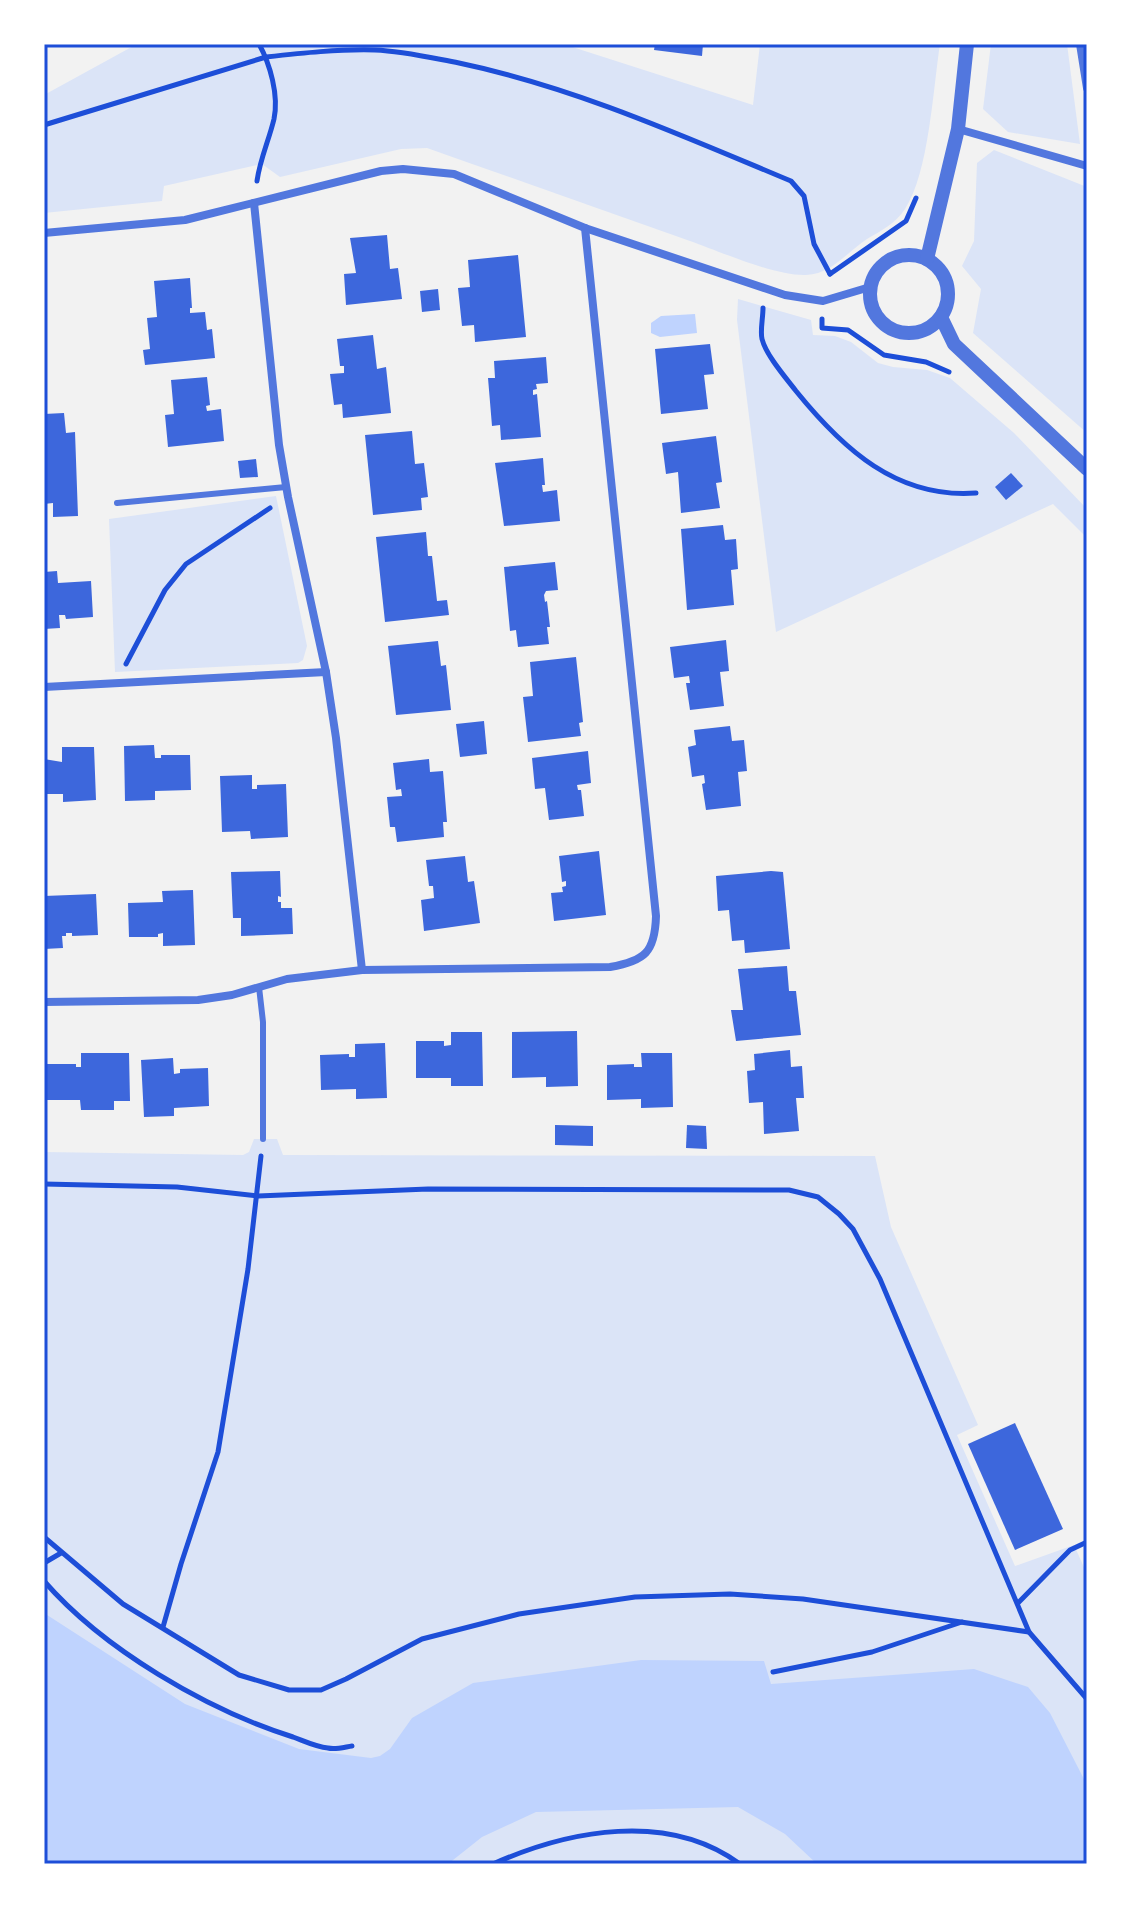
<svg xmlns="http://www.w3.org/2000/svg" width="1131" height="1908" viewBox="0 0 1131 1908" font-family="'Archivo Narrow',sans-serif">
<rect width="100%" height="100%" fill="#f2f2f2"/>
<g fill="#dbe4f7">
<path d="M137,44H563L753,105L760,44H940C933,89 929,172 905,209C895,224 882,230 867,239C847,252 832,274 806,275C775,276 721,252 690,241C602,210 515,179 427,148L401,149L280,177L262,164L164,186L162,201L44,213V95Z"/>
<polygon points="991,44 1067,44 1080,144 1008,132 983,109"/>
<polygon points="994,150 1087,187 1087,433 973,333 981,289 962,266 974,241 977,163"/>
<polygon points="738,299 811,320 813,335 835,336 851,342 878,363 893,367 927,370 950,378 1014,433 1087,509 1087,538 1053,504 776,632 737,320"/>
<polygon points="276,496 307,646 303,660 298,663 115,672 109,519"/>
<polygon points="254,1139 277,1139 283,1155 875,1156 891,1227 978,1425 957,1435 1015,1566 1074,1545 1087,1574 1087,1864 44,1864 44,1152 243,1155 249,1152"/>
</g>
<g fill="#bfd3fe">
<polygon points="695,314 697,333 660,337 651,333 651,323 661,316"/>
<polygon points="44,1613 185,1704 299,1749 371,1758 380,1756 390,1749 412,1718 473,1683 641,1660 764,1661 771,1684 974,1669 1028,1687 1050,1713 1087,1785 1087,1864 817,1864 785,1834 738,1807 536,1812 482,1837 448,1864 44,1864"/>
</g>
<g fill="#3d67dc">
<polygon points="655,44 703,44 702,56 654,50"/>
<polygon points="387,235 390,269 398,268 402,299 346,305 344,274 356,273 350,238"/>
<polygon points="518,255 526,337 475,342 474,325 462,326 458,288 470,287 468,260"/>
<polygon points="190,278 192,308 190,308 190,313 205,312 207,330 212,329 215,358 145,365 143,350 150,349 147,318 157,317 154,281"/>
<polygon points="438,289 440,310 422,312 420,291"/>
<polygon points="373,335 377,369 386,367 391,413 343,418 342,404 334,405 330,374 344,373 344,366 340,366 337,339"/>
<polygon points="710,344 714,374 704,375 708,409 661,414 655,349"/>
<polygon points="546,357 548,383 536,384 537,389 533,390 533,395 537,394 541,437 501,440 500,425 492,426 488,378 495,378 494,361"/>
<polygon points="207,377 210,405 206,406 207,411 221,409 224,441 168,447 165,415 174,414 171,380"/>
<polygon points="64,413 66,433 75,432 78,516 53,517 53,503 44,504 44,414"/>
<polygon points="412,431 415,464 424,463 428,497 421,498 422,510 373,515 365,435"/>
<polygon points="716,436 722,482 716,483 720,508 681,513 678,472 666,474 662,443"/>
<polygon points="543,458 545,485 542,485 543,492 557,490 560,521 504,526 495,463"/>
<polygon points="256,459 258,477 240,478 238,461"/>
<polygon points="1011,473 1023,486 1006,500 995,487"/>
<polygon points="723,525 725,540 736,539 738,569 731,570 734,605 687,610 681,529"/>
<polygon points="426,532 428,556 432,556 437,601 447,600 449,615 385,622 376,537"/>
<polygon points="555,562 558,590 546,591 544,595 545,602 547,601 550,627 547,627 549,644 518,647 516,630 510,631 504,567"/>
<polygon points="57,571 58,583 91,581 93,617 66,619 65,615 59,615 60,628 44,629 44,572"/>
<polygon points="726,640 729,671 720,672 724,706 690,710 686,683 690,683 689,676 674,678 670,647"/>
<polygon points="438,641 441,666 446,665 451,710 396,715 388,646"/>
<polygon points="576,657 583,722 579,723 581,736 528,742 523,697 533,696 530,662"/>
<polygon points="484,721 487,754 460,757 456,724"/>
<polygon points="730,726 732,741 744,740 747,771 738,772 741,806 706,810 702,784 705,783 704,775 692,777 688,747 696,745 694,730"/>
<polygon points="154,745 155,758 161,758 161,755 190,755 191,790 155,791 155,800 125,801 124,746"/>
<polygon points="62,747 94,747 96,800 63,802 63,794 44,794 44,759 62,762"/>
<polygon points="588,751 591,783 577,785 578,790 581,790 584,816 549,820 545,788 535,789 532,758"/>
<polygon points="429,759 430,772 443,771 447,822 443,822 444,837 397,842 395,827 390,827 387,797 402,796 401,789 396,790 393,763"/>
<polygon points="252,775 252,789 257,789 257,785 286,784 288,837 251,839 250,831 222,832 220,776"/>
<polygon points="599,851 606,915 554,921 551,893 563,892 562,887 566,886 566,881 562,882 559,856"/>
<polygon points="465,856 468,882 474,881 480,923 424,931 421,900 434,898 433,886 429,886 426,860"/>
<polygon points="280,871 281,897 278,896 278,902 281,902 281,908 292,908 293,934 241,936 241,918 233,918 231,872"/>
<polygon points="771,871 783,872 790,949 745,953 744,940 732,941 729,910 718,911 716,876"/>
<polygon points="193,890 195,945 163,946 163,933 158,934 158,937 129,937 128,903 163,902 162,891"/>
<polygon points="96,894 98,935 72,936 72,933 66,933 66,936 62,936 63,948 44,949 44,896"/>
<polygon points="787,966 789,991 796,991 801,1035 736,1041 731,1010 743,1010 738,969"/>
<polygon points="577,1031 578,1086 546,1087 546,1077 512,1078 512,1032"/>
<polygon points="451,1032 482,1032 483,1086 451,1086 451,1078 416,1078 416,1041 444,1041 444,1046 451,1045"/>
<polygon points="385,1043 387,1098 356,1099 356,1089 321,1090 320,1055 349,1054 349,1057 355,1057 355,1044"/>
<polygon points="790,1050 791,1067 802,1066 804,1098 796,1098 799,1131 764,1134 763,1102 749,1103 747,1071 755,1070 754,1054"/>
<polygon points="81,1053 129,1053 130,1101 114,1101 114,1110 81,1110 80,1100 46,1100 46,1064 76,1064 76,1067 81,1067"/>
<polygon points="641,1053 672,1053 673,1107 641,1108 641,1099 607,1100 607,1065 634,1064 634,1067 642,1067"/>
<polygon points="173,1058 174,1074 180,1073 180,1069 208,1068 209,1106 174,1108 174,1116 144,1117 141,1060"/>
<polygon points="555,1125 593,1126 593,1146 555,1145"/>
<polygon points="687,1125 706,1126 707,1149 686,1148"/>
<polygon points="1015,1423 1063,1529 1015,1550 968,1444"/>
</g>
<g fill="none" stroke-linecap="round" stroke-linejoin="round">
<g stroke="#1d4ed8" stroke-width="5">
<path d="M44,125L266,57C302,53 339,49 375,50C403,51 432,58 459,63C574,87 683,136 791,181L804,196L814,244L830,274"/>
<path d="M257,181C260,159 269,140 274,119C279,95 270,64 259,44"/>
<polyline points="830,274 906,221 916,198"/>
<path d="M763,308C763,318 760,331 762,339C766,355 786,378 796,391C843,449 897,499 976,493"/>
<polyline points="822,319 822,328 848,330 884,355 926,362 949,372"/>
<polyline points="126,664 165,590 186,564 270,508"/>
<polyline points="44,1184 177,1187 258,1196 428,1189 789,1190 818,1197 839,1214 853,1229 880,1279 1029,1632 1087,1699"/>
<polyline points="44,1537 123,1604 239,1675 289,1690 321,1690 346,1679 422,1639 519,1614 635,1597 730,1594 803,1599 1029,1632"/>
<polyline points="44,1563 61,1553"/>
<path d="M44,1581C103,1649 207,1710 293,1737C304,1741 316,1747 328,1748C335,1750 345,1747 352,1746"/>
<polyline points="1018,1603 1070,1550 1087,1542"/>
<polyline points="163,1627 181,1564 218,1452 248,1269 261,1156"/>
<polyline points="773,1672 872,1652 962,1622"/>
<path d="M493,1864C569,1830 668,1811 740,1864"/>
</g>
<g stroke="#5277de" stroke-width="6">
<polyline points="117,503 286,487"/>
<polyline points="259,987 263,1022 263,1139"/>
</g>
<g stroke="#5277de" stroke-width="8">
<polyline points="1080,44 1087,88"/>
<polyline points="958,129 1087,166"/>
<polyline points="254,203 279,445 288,497 326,672 336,738 362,970"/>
<polyline points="44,233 185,220 381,171 403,169 454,174 585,228 785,295 823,301 870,287"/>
<polyline points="44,687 326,672"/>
<path d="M44,1002L198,1000L232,995L287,979L362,970L610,967C645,961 655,952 656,916L585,228"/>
</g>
<g stroke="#5277de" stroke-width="14">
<circle cx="909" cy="294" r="39"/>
<polyline points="927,259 958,129 967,44"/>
<polyline points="941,317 954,344 1087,469"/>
</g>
</g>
<rect width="1131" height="1908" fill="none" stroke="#ffffff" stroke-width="92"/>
<rect x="46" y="46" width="1039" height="1816" fill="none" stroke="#1d4ed8" stroke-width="3"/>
</svg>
